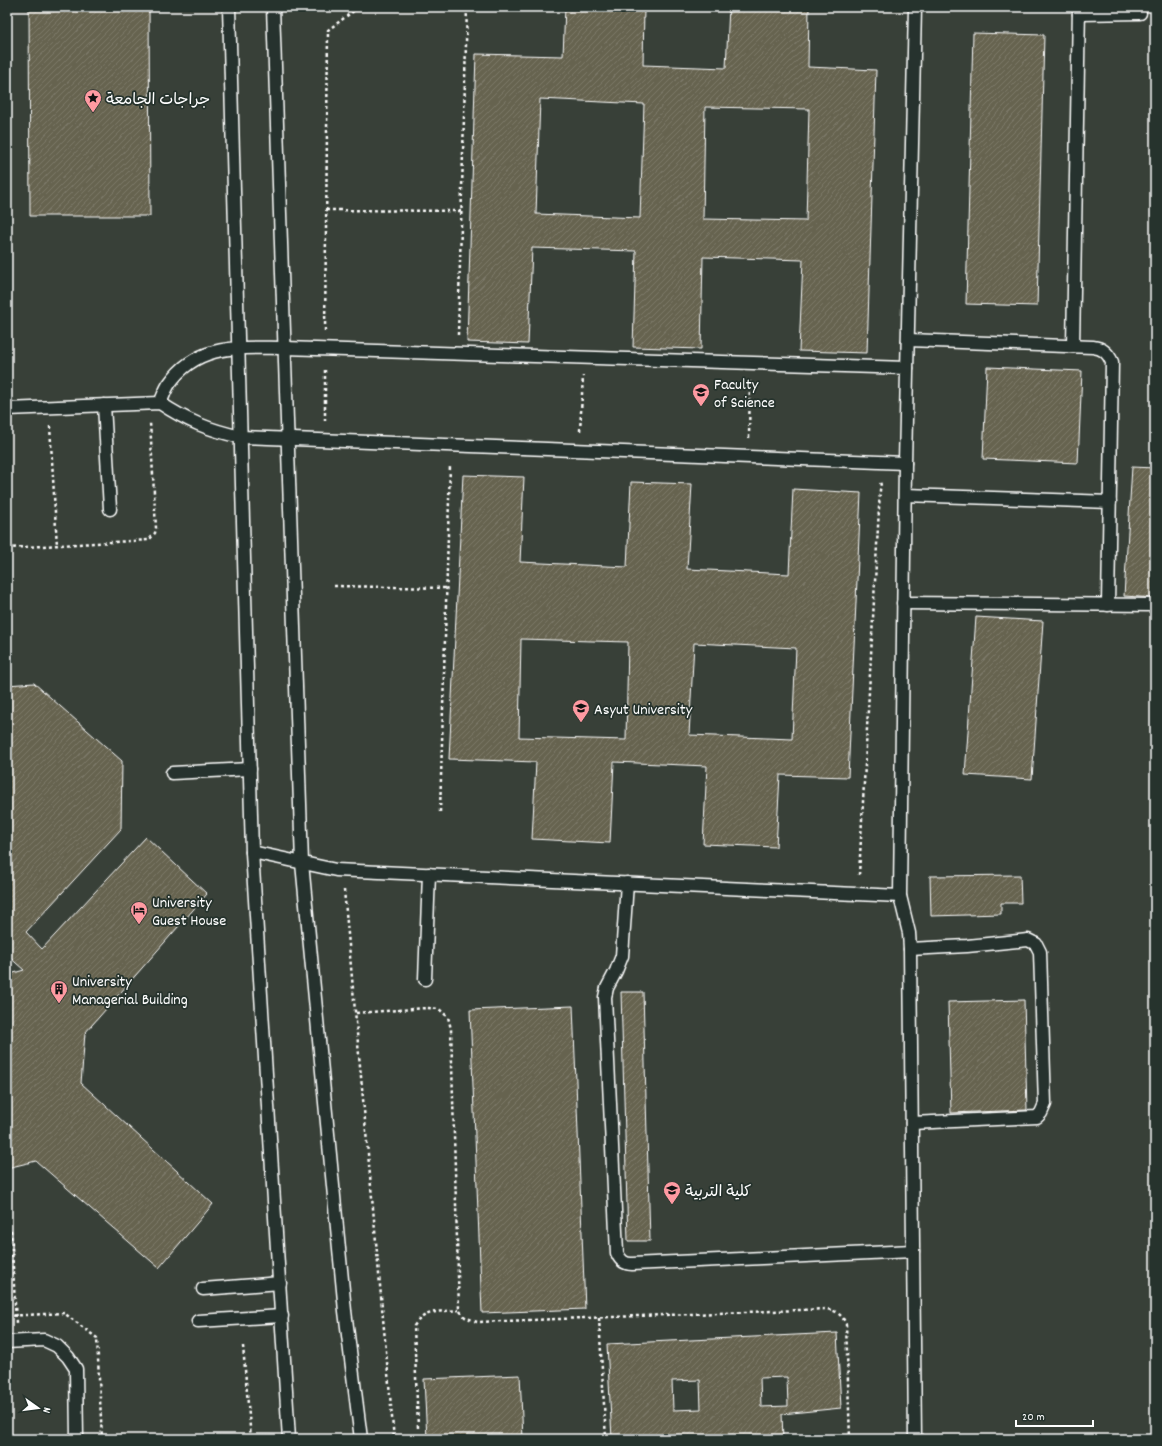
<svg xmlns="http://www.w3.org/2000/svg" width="1162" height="1446" viewBox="0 0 1162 1446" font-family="Dekko,'Playpen Sans Arabic',sans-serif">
<defs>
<pattern id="building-hatch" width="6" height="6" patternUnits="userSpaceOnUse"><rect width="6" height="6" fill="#666350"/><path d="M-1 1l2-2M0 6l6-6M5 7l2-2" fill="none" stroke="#7d7a6a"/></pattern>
</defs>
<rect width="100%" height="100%" fill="#26332d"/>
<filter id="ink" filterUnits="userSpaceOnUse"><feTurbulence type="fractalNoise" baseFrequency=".025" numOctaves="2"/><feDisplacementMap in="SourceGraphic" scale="8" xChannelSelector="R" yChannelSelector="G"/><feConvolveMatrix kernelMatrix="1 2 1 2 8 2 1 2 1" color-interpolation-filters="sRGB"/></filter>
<g filter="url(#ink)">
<rect fill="#394138" x="7" y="7" width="1148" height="1432"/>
<g fill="url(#building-hatch)" stroke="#fff" fill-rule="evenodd">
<polygon points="29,7 149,7 150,216 30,216"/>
<path d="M565,7H644L643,65L726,68L729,7H809L808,67L876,70L867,353L799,351L803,260L703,257L701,349L633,347L636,251L532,248L528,344L467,342L476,54L563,56ZM540,99L644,104L640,218L536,214ZM705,107L809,109L806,221L703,219Z"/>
<polygon points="973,33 1044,35 1037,306 966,304"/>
<polygon points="987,367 1082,371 1078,463 983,459"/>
<polygon points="1132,467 1155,468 1155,598 1124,596"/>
<path d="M463,475L524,477L520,562L627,567L631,482L692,484L687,569L789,574L793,489L861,493L848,777L780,775L776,847L703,844L707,766L614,762L610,843L532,839L536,762L449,759ZM521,639L628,642L626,740L519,737ZM694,643L796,648L792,739L689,735Z"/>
<polygon points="976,617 1043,621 1032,779 965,775"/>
<polygon points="34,683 122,761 121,829 26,932 42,949 146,837 207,894 85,1033 81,1083 213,1204 159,1268 36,1161 7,1168 7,975 24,970 7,955 7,685"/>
<polygon points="1020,875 1021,903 1001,903 1001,914 931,916 930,876"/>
<polygon points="621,992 643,992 650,1241 628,1241"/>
<polygon points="1024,1000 1027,1110 951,1113 948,1002"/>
<polygon points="573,1006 585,1309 482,1313 470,1010"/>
<path d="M837,1333L841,1408L782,1414L783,1439H612L607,1344ZM787,1377L788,1406L761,1407L760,1378ZM700,1380L701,1409L673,1410L672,1381Z"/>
<polygon points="520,1375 523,1439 427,1439 424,1379"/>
</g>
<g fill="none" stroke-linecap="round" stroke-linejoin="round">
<defs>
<g id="lane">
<polyline points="229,7 252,852 289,1439"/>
<polyline points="273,7 302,863 345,1311 361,1439"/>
<polyline points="915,7 905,463 900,896 909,933 910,949 915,1439"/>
<polyline points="1079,14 1140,13"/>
<path d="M908,340L1093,347C1103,348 1108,353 1112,362L1108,605"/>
<polyline points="1073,346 1079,7"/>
<path d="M160,403C163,397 165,390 169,384C198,342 240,348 285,348L907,368"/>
<polyline points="104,405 110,509"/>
<path d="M7,409L160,403C187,421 209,430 241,437L905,463"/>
<polyline points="905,495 1110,502"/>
<polyline points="903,603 1155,605"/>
<polyline points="172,773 250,769"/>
<polyline points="252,852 336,870 900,896"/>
<path d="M627,883L622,956L616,971L607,988L605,997L617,1253C620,1260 624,1264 632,1264L913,1251"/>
<polyline points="910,949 967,946 1028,940 1036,944 1040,952 1045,1104 1041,1113 1037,1117 912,1123"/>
<polyline points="425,979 429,874"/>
<polyline points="203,1289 280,1283"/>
<polyline points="198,1321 282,1316"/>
<polyline points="7,1342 44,1340 57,1346 68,1357 76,1369 77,1439"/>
</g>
</defs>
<use href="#lane" stroke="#fff" stroke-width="15"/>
<g stroke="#fff" stroke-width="2.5" stroke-dasharray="3 3" stroke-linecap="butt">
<polyline points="326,210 462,211"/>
<polyline points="325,331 328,30 359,7"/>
<polyline points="458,335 467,7"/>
<polyline points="325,421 325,368"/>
<polyline points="50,426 57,546"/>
<polyline points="580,431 583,376"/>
<polyline points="749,438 750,381"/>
<polyline points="7,548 149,540 155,533 156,528 150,422"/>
<polyline points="334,586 446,588"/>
<polyline points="440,812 450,465"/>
<polyline points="859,875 880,490 881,486 880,481"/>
<polyline points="344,890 394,1439"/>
<path d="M356,1013L427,1008L439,1009L448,1017L451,1029L459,1310L465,1317L477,1322L827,1309C837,1311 842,1315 846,1324L850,1439"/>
<polyline points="11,1230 16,1323"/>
<polyline points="7,1316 64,1313 97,1338 102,1439"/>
<polyline points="599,1318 606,1439"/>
<polyline points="243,1346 251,1439"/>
<path d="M418,1428L414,1326C425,1309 441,1312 459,1310"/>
</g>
<use href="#lane" stroke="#26332d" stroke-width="12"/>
</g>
</g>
<defs>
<symbol id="sight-pin" viewBox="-11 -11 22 30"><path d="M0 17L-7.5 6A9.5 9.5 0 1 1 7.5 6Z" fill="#ff9aa2" stroke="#26332d"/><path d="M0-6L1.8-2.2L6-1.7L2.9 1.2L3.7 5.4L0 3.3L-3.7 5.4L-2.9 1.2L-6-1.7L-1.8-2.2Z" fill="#111"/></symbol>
<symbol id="university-pin" viewBox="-11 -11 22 30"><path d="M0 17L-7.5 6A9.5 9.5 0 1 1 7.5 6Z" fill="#ff9aa2" stroke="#26332d"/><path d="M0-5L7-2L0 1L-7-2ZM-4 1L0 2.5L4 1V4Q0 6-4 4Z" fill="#111"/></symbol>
<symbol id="hotel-pin" viewBox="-11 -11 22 30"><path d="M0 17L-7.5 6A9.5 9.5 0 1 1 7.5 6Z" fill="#ff9aa2" stroke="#26332d"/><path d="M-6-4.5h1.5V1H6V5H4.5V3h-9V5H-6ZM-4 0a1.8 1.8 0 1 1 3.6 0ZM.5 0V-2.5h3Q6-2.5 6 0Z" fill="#111"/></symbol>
<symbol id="building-pin" viewBox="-11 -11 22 30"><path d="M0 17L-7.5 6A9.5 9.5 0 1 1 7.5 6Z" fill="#ff9aa2" stroke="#26332d"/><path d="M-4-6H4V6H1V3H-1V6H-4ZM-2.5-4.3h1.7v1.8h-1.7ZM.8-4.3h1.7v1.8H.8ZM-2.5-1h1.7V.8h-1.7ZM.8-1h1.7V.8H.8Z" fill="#111"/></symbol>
</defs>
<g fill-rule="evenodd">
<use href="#sight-pin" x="83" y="88" width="20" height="27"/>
<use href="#university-pin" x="691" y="382" width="20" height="27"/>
<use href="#university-pin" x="571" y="698" width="20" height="27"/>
<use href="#hotel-pin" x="129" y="900" width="20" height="27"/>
<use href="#building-pin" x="49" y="979" width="20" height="27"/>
<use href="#university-pin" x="662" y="1180" width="20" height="27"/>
</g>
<g text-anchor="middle" stroke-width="3.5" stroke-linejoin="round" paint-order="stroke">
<g font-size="16" fill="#fff" stroke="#26332d" text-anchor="start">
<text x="106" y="104">جراجات الجامعة</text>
<text x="714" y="389">Faculty<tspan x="714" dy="18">of Science</tspan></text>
<text x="594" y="714">Asyut University</text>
<text x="152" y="907">University<tspan x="152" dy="18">Guest House</tspan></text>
<text x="72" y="986">University<tspan x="72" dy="18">Managerial Building</tspan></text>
<text x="685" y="1196">كلية التربية</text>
</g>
</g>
<rect width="1162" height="1446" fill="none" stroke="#26332d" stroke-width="24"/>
<rect x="12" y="12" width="1138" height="1422" fill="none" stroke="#fff" stroke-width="1.5" filter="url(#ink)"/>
<g transform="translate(38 1408) rotate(104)" stroke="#26332d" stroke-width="3" paint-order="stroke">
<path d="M0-3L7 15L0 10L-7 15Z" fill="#ffffff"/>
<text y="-6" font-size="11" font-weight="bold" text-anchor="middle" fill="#ffffff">N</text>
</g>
<path d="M1016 1420v6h77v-6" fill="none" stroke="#ffffff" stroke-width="2"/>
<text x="1022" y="1420" font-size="12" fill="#ffffff" stroke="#26332d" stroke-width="3" paint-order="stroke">20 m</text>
</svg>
